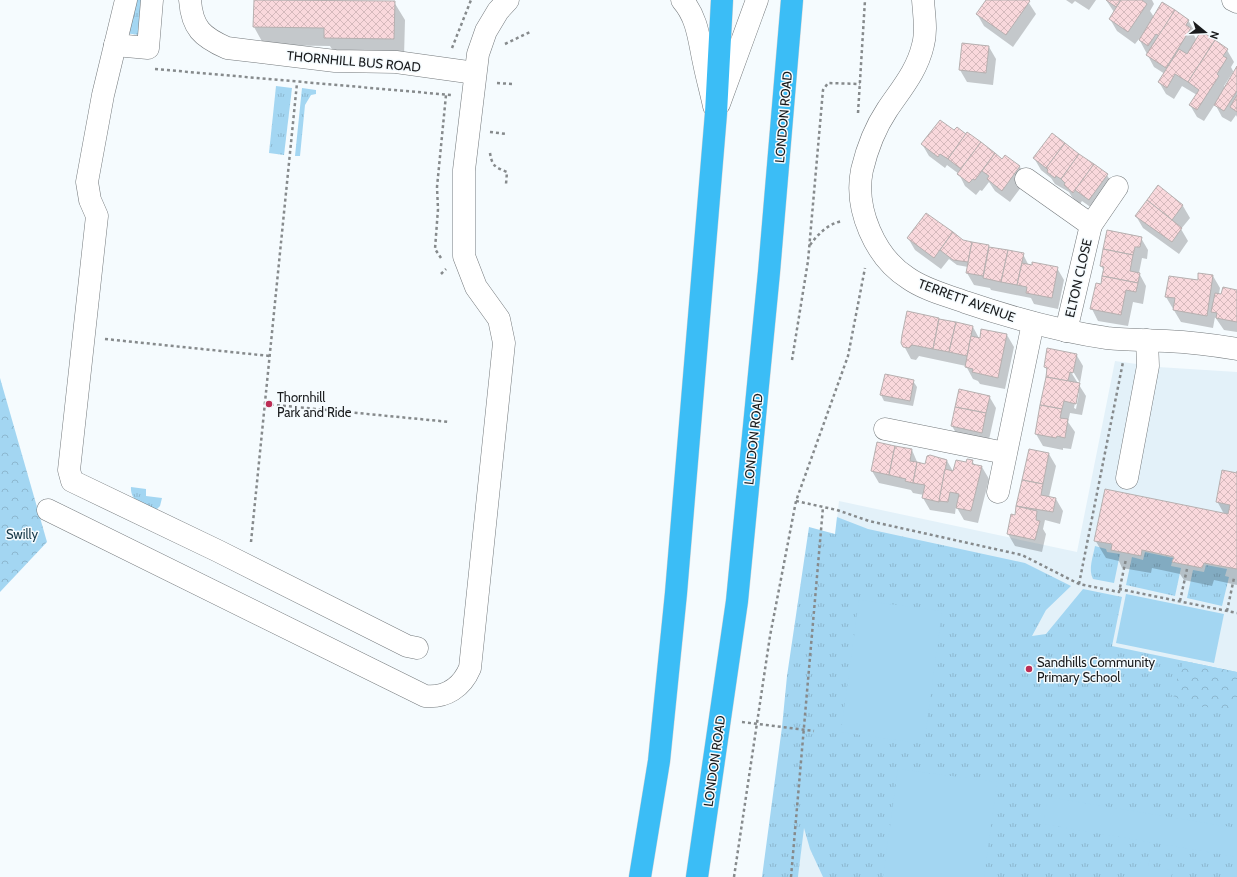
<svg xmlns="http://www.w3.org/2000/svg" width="1237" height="877" viewBox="0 0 1237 877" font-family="Cabin,sans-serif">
<defs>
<pattern id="grass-tufts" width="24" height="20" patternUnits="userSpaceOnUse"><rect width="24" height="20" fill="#a3d6f2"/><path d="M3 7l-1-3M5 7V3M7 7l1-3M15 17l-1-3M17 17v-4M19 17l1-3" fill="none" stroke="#8cb7cf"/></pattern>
<pattern id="forest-crowns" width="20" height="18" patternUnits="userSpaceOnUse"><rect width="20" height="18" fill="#a3d6f2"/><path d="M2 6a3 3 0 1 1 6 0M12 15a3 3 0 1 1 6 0" fill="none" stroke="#8cb7cf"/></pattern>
<pattern id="building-cross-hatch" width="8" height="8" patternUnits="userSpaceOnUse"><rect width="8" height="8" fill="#f9d8dc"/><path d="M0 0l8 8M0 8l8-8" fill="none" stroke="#d5b9bc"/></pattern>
</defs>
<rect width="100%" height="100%" fill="#f5fbfe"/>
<polygon fill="#e3f1f9" points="1115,361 1158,367 1237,372 1237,877 798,877 839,501 1077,552"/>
<g fill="url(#grass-tufts)">
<polygon points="132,0 141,0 139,35 125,33"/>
<polygon points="276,86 292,88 284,155 269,153"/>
<polygon points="302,88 316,90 316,94 311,95 305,105 300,156 295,156"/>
<path d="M131,487L146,489V496L162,498L160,506L155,511C143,504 130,502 131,487Z"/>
<polygon points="837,517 868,529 1025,563 1071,586 1046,610 1032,636 1046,634 1083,589 1122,597 1112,646 1237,672 1237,877 823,877 810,849 804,828 798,877 762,877 782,727 787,676 809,527 835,534"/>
<path d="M1095,546L1106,549L1107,552L1120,554L1114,583L1093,579C1088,569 1093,557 1095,546Z"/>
<polygon points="1145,552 1173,558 1171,566 1181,568 1175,596 1126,585 1132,557 1143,560"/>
<polygon points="1206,565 1227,569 1225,576 1229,577 1222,606 1187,598 1193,570 1204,572"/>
</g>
<g fill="url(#forest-crowns)">
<polygon points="0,378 47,542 0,592"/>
<polygon points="1184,661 1237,672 1237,709 1188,706 1187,703 1171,695"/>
</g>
<g fill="#a3d6f2">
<polygon points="1126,594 1224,614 1214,663 1116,643"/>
<polygon points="859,600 942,611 924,744 841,732"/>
<polygon points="898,769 997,782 984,877 883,877"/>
<polygon points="1048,797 1237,828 1237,857 1043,824"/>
<polygon points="1142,857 1150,859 1148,866 1173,870 1171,877 1123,877 1140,865"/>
</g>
<g fill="#0003" fill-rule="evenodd">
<polygon points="255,0 394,2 405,20 404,57 336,56 330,46 264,45 254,27"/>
<polygon points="987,0 1027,0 1036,14 1013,47 984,26 977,14"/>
<polygon points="1066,0 1096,0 1089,10 1075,1 1072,4"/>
<path d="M1106,0H1152L1154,4L1150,11L1154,17L1188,20L1195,32L1194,35L1197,41L1227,50L1234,62L1231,67L1234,73L1237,68V117L1236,115L1231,122L1222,117L1215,104L1204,121L1197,117L1190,105L1197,95L1182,86L1174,99L1166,94L1159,82L1165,74L1154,67L1139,39L1135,44L1117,31L1110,19L1114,12ZM1233,72L1234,73L1225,88L1224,86Z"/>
<polygon points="989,47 996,59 993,85 967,82 960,70"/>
<polygon points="955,132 967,135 968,134 1002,160 1005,156 1020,167 1027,179 1010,202 995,191 989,182 982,191 980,190 976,195 965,186 959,174 947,165 945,168 929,156 922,144"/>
<polygon points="1034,158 1107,175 1114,187 1096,211 1082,201 1080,204 1072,197 1069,192 1055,184 1051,178 1041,170"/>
<polygon points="1183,206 1190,218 1181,229 1188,241 1179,254 1143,228 1136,216"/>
<polygon points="926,214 962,241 1023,254 1029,266 1057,268 1064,280 1058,309 1034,304 1031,298 991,290 990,288 974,285 967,273 968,267 957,265 949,259 941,269 915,250 908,238"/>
<polygon points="1141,238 1148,250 1147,259 1142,258 1139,273 1146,286 1143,304 1133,302 1128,326 1098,321 1092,309 1101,285 1104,271 1101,266"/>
<polygon points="1213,276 1220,288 1219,294 1222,295 1237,291 1237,332 1224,330 1215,317 1213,328 1181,322 1166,297"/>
<polygon points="908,313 973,327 980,340 982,330 1007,335 1014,347 1005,389 980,384 978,381 973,379 966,366 919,356 916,360 911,359 904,346"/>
<path d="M1076,354L1083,366L1080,383L1071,368L1069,369L1086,396L1082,415L1070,413L1068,422L1075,432L1071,449L1063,448V450L1043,446L1036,434L1048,372L1045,367ZM1077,393H1079L1076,409L1074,408Z"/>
<polygon points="913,381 917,387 913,406 884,401 881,395"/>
<polygon points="989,396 996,408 988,444 959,438 952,426"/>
<polygon points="912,450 918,464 926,465 930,456 946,459 954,473 967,463 972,461 975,465 982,467 989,479 978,523 964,520 956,506 955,514 930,510 923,498 924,495 913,493 911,490 879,483 872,471"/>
<polygon points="1029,450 1049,454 1056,466 1049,497 1056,499 1063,511 1060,524 1045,520 1043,529 1046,534 1042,552 1015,546 1008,534 1015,516"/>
<polygon points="1237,474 1237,585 1214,580 1212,586 1184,580 1180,574 1152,568 1151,573 1122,568 1119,561 1106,558 1095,540 1224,514 1217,501"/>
</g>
<g fill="url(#building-cross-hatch)" stroke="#b6b0b0">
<polygon points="254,0 395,1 394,39 324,38 324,28 253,27"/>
<polygon points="986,0 1029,0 1030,1 1006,35 976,14"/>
<polygon points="1106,0 1121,0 1116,7"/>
<polygon points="1121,0 1142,0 1147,4 1128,32 1109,19"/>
<polygon points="1162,2 1175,10 1159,36 1156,34 1148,46 1139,40"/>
<polygon points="1175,10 1189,20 1186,25 1191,28 1166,68 1146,55"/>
<polygon points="1201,31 1215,40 1188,82 1175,74 1167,88 1158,82 1179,49 1187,54"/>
<polygon points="1215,40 1228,49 1223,56 1227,58 1217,74 1219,76 1197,110 1189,105 1199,90 1188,82"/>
<polygon points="962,43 989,46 986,73 959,70"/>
<polygon points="1237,66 1237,91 1224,111 1214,105"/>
<polygon points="1237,95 1237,112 1230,107"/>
<polygon points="940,120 954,130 957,127 966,134 948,159 940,154 938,157 921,144"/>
<polygon points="967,132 981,142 961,169 948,159"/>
<polygon points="1052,133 1065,143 1046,168 1033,158"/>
<polygon points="981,142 995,153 975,180 973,179 969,183 957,174"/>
<polygon points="1065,143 1079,154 1061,179 1056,176 1055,178 1047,172 1048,170 1046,168"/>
<polygon points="995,153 1002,159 1005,155 1020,166 1002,191 987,179 989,176 982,171"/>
<polygon points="1079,154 1094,164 1073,193 1064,185 1065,183 1061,179"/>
<polygon points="1094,164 1108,174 1089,200 1075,190"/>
<polygon points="1158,185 1183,205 1172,220 1147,200"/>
<polygon points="1147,200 1182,228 1172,242 1135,216"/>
<polygon points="926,213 953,232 934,258 907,238"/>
<polygon points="1107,230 1142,237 1140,247 1135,247 1133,255 1103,249"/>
<polygon points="953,232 963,240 972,242 968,262 953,260 940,250"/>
<polygon points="972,242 989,245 983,276 966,273"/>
<polygon points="989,247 1008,250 1001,282 983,278"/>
<polygon points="1103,249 1133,255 1130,271 1140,273 1138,283 1102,276 1104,267 1100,266"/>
<polygon points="1008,250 1024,253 1017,285 1001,282"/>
<polygon points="1032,262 1058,267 1052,298 1026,293 1027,287 1017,285 1022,263 1032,265"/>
<polygon points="1198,273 1213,275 1207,316 1173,310 1175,298 1165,297 1169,276 1198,280"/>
<polygon points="1102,276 1138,283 1136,292 1126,290 1121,315 1090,309 1096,283 1101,284"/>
<polygon points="1223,287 1237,290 1237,322 1216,318 1217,313 1211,312 1215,293 1221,294"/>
<polygon points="907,311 939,318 933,349 912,345 909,348 903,347 901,343 902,335"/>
<polygon points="939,319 956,322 949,352 933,349"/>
<polygon points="956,322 973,326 967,356 949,352"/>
<polygon points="981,329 1007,334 998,378 972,372 973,369 965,367 971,336 980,338"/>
<polygon points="1047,348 1077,354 1073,373 1070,372 1068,381 1046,377 1047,368 1044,367"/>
<polygon points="885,374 914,380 910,401 880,395"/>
<polygon points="1046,377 1080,383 1076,404 1064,401 1062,409 1040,405"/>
<polygon points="959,389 990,396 986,413 955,407"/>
<polygon points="1040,405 1062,409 1060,418 1068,419 1065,438 1057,436 1056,438 1035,434"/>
<polygon points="955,407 986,413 982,433 951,426"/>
<polygon points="877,442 895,446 889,475 871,471"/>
<polygon points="895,446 912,449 910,461 917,462 913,483 905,481 906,479 889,475"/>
<polygon points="1029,449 1049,453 1043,484 1022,480"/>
<polygon points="930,455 947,460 939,502 922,498 925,485 913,483 917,462 925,464 927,456"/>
<polygon points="967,459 973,460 972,464 982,466 971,511 956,508 959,494 950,492 948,502 939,501 945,469 953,471 956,460 966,462"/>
<polygon points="1222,470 1237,473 1237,471 1237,569 1204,563 1202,568 1172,562 1174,557 1142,550 1141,556 1111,550 1112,544 1094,541 1105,489 1228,514 1230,505 1216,502"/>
<polygon points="1022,480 1043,484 1041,495 1056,498 1053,512 1016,506"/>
<polygon points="1016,506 1037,511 1036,520 1040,521 1035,540 1007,534 1011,514 1015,515"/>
</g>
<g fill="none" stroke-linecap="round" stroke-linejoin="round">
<defs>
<g id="minor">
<polyline points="126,0 103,95 87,182 90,200 97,216 69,470 72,481 218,551 407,646 417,648"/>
<path d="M190,0C192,28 202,37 227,48L335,61L396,62L475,73"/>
<path d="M682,0C698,18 699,41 704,63C707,78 711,92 714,106"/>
<path d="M923,0C924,15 927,31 923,45C917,71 901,89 887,110C875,128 867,149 862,170C854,209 875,257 908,278C925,290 946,295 965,302C1012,318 1058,331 1107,338C1127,340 1146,340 1166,341C1189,342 1214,345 1237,349"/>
<polyline points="1233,0 1237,2"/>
<polyline points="115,45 148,48 152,0"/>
<polyline points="719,104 757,0"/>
<polyline points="1026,179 1091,225 1066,331"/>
<polyline points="1091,225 1117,187"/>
<polyline points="885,429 1005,453"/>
<polyline points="1127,478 1148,366 1147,340"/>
<polyline points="998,492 1033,323"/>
<path d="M48,510L425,696C446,698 462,687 470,668L504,343L499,319L476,287L464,256V170L478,54L486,31L498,11L508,0"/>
</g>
<g id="highway">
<polyline points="640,877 659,761 676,593 716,113 722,0"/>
<polyline points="697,877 737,601 769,272 792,0"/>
</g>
</defs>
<use href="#minor" stroke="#74797c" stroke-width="23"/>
<use href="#highway" stroke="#d6d6d6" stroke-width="23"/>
<g stroke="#868a8c" stroke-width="2.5" stroke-dasharray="3 3" stroke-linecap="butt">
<polyline points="505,44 532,31"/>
<polyline points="452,48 471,0"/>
<polyline points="155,69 451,95"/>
<polyline points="497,83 512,84"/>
<polyline points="858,113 865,0"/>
<polyline points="490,132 507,134"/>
<path d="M490,153C492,166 495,167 507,172L506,184"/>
<path d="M810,245C819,233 828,224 842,221"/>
<polyline points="441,258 435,249 438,209 437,187 446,95"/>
<polyline points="441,274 446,269"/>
<polyline points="105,339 270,356"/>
<polyline points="792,360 808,261 823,90 828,83 860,84"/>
<polyline points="265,404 450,422"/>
<polyline points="796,501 837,510 869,521 1022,555 1079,584 1119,592 1126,559"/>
<polyline points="251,542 297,83"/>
<polyline points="1079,584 1123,362"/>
<polyline points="1119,589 1237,613"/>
<polyline points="1180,601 1187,569"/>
<polyline points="1227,611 1234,578"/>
<polyline points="742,722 814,731"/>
<polyline points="734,877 770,636 796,501 848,356 865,268"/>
<polyline points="791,877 823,507"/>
</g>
<use href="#minor" stroke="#fff" stroke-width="22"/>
<use href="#highway" stroke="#3bbdf6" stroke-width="22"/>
</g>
<g fill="#bc2d55" stroke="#f5fbfe" stroke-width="1.5">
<circle cx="269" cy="404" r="4"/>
<circle cx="1029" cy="669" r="4"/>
</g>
<g text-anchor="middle" stroke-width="3" stroke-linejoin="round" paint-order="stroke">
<g font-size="13" fill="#191b1d" stroke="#f5fbfe">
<text transform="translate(354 61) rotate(5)" y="5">THORNHILL BUS ROAD</text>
<text transform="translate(783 117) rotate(-85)" y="5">LONDON ROAD</text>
<text transform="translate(1078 278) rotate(-77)" y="5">ELTON CLOSE</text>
<text transform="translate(967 300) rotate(20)" y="5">TERRETT AVENUE</text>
<text transform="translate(753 439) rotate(-84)" y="5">LONDON ROAD</text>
<text transform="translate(714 761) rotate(-82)" y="5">LONDON ROAD</text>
</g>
<g font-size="13" fill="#191b1d" stroke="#f5fbfe" text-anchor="start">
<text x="277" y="402">Thornhill<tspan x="277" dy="15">Park and Ride</tspan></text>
<text x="1037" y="667">Sandhills Community<tspan x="1037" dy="15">Primary School</tspan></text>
</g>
<g font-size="13" fill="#173949" stroke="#f5fbfe">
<text x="22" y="539">Swilly</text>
</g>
</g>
<g transform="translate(1205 32) rotate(108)" stroke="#f5fbfe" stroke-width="3" paint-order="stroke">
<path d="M0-3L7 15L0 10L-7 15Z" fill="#191b1d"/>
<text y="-6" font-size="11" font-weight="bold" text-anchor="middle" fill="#191b1d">N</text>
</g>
</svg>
